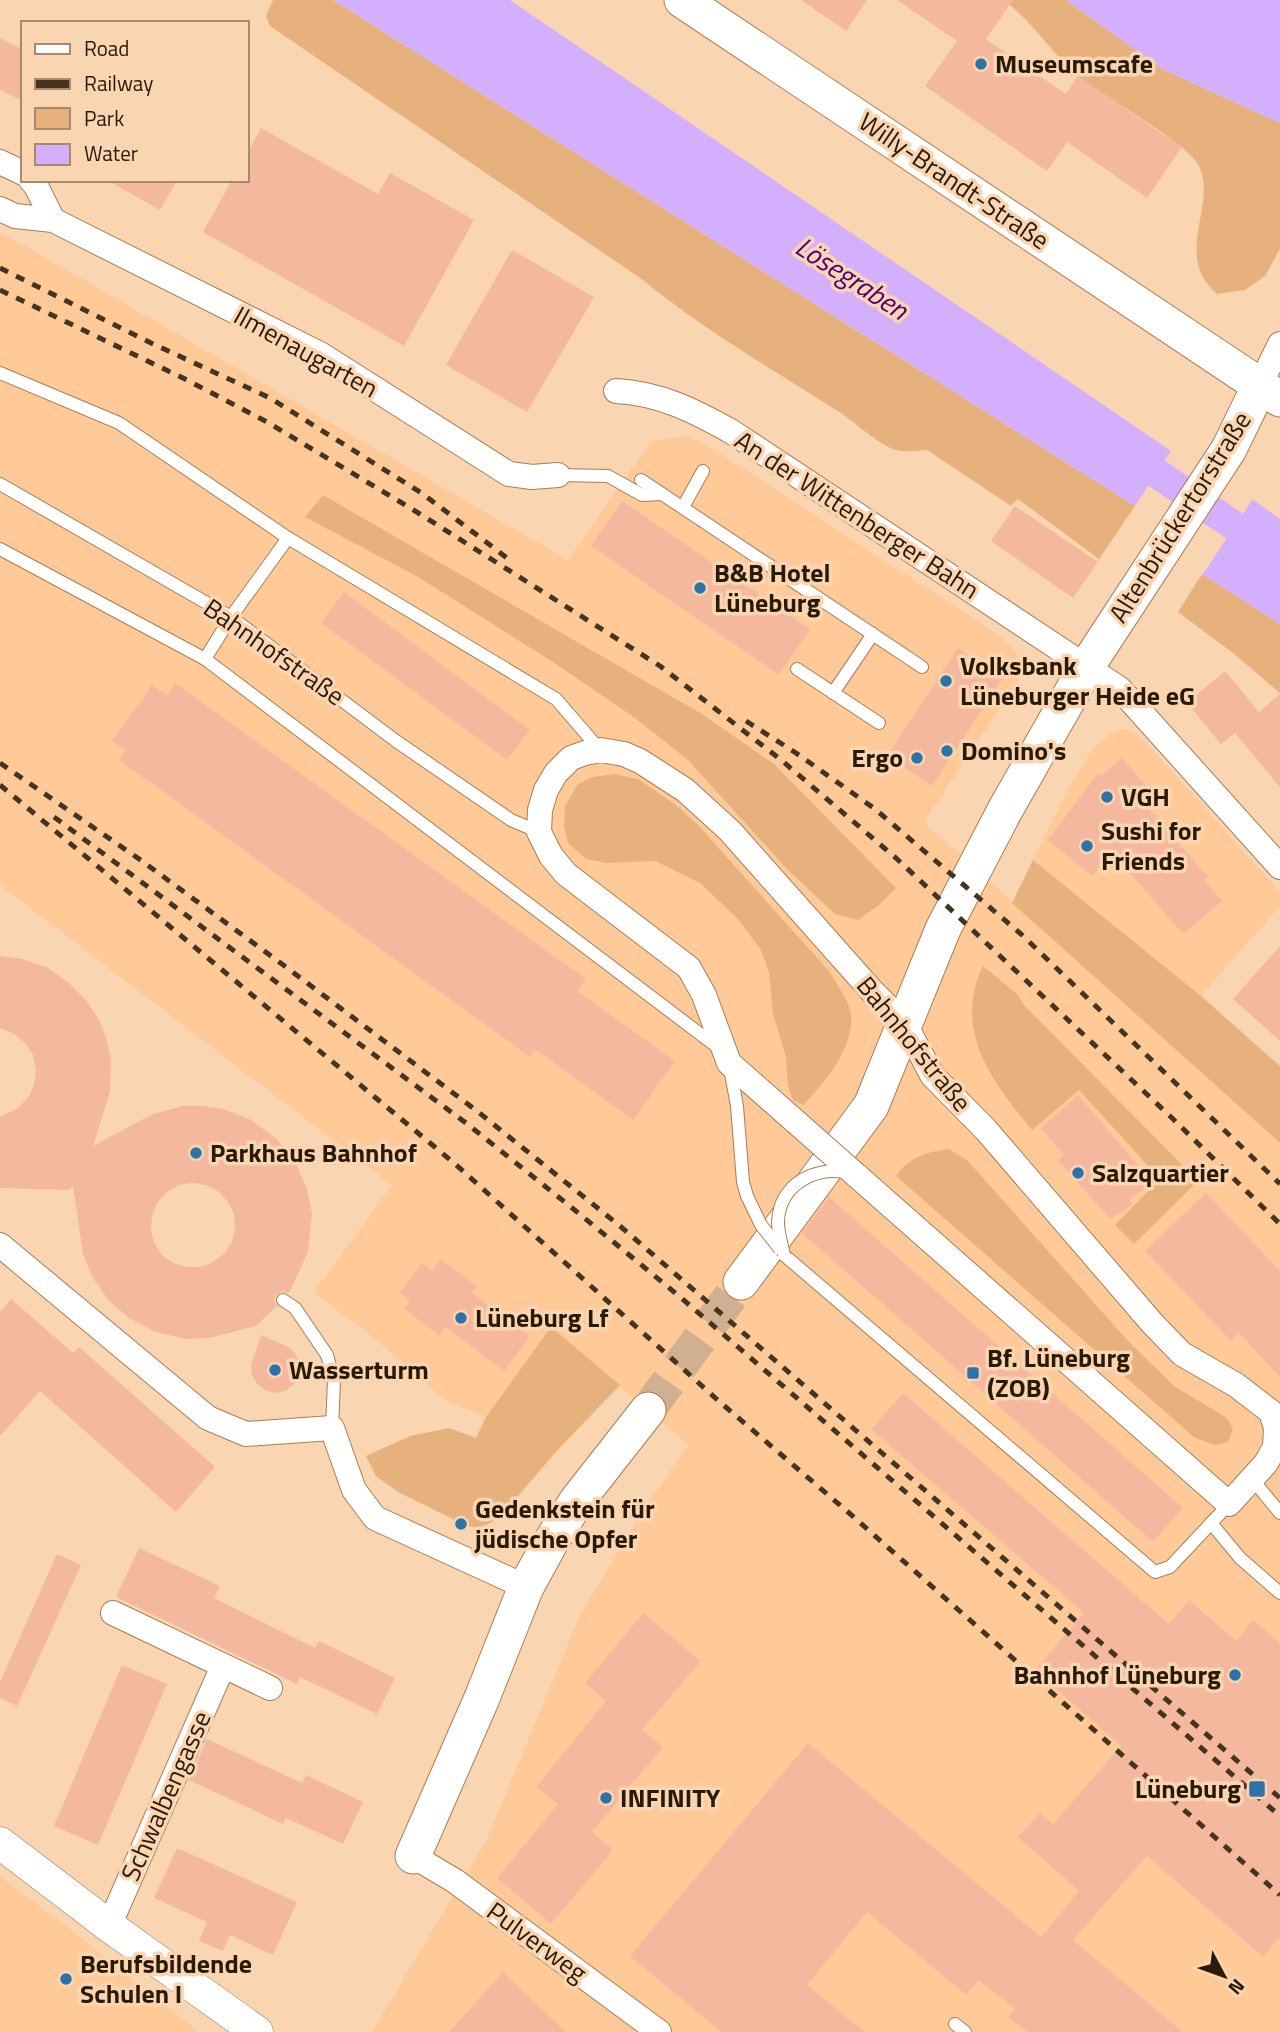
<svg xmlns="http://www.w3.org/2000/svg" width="1280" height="2032" viewBox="0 0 1280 2032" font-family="'Titillium Web',sans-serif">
<rect width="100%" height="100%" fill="#fad5b2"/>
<g fill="#ffca98">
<polygon points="0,233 27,247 568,560 651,441 688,436 704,443 994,632 1015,650 1023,667 1022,675 924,822 1280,1143 1280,2032 372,2032 487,1839 580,1615 636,1521 688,1445 551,1328 486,1417 449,1403 374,1338 314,1292 392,1185 0,885"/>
<polygon points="1126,729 1131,730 1151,748 1280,892 1280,906 1201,996 1033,860 1070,785 1094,747 1116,730"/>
<polygon points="0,1876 66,1926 199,2032 0,2032"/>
</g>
<g fill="#e7b17d">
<path d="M273,0H333L1135,506L1099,559L1018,499L1011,506L927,450C915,451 902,453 890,448C870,438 852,419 833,408C769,367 702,329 643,280L270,26L266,16Z"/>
<path d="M1003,0H1066L1162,69L1280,123V249L1265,276L1245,290L1217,294C1173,256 1216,208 1200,168C1191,144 1102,96 1078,76C1051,53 1032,20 1003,0Z"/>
<polygon points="323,495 702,714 774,764 896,888 879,905 858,920 835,914 786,868 688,760 635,718 556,664 418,577 305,517"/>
<polygon points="1202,574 1280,624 1280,693 1233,653 1178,612"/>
<path d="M614,774L638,779L676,805L697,824L829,971C836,983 846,996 850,1010C858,1043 825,1083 803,1105L793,1100L788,1086L786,1057L773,1014L769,972L761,950L738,919L700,883L655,861L607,863L586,859L568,843L564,827L565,806L578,784L593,777Z"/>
<polygon points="1033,860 1201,996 1280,1066 1280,1143 1012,903"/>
<path d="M983,966L1017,994L1024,1005L1198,1181L1134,1244L1115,1225L1160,1179L1079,1090L1032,1130C992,1082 952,1029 983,966Z"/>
<path d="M949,1149L968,1161L1130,1343L1174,1386L1227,1418L1233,1429L1228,1442L1215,1445L1195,1438L896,1176C909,1157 927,1152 949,1149Z"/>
<polygon points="551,1327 620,1385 554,1454 507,1509 494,1521 480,1528 467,1526 398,1492 376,1476 366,1456 410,1436 449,1428 476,1438 486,1417"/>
</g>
<g fill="#d3affd">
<polygon points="333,0 510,0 1171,451 1135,506"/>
<polygon points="1066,0 1280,0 1280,123 1162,69"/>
<polygon points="1252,499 1280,519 1280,624 1202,574"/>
</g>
<polygon fill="#fad5b2" points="1251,496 1254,497 1201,577 1199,572"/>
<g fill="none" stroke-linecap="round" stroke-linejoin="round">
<polyline stroke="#d3affd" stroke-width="30" points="1124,451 1280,557"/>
</g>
<g fill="#f4b89e" fill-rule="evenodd">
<polygon points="801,0 867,0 846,31"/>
<polygon points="897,0 1013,0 986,39 1066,94 1078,76 1182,147 1147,198 1067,142 1047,171 925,86 957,41"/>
<polygon points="0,38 23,50 23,101 0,90"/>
<polygon points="261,128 378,194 390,173 474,220 404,346 203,232 232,180 247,180 247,154"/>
<polygon points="107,180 177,180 160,210"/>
<polygon points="512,250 594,297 527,412 446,365"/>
<polygon points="622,501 810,629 779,675 591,546"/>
<polygon points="1015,506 1098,562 1073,598 991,541"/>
<polygon points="344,592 530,730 507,760 321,623"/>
<polygon points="958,648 1003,678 932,786 887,756"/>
<polygon points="1225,671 1259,712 1280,694 1280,787 1235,733 1221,744 1187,703"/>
<polygon points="175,683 586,979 577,991 675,1061 633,1120 535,1049 530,1057 119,760 126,751 112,741 152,685 167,695"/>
<polygon points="1122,758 1154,795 1146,806 1208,877 1204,880 1222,901 1183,934 1111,851 1092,876 1048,840 1098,773 1101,776"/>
<polygon points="1280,946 1280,1041 1233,999"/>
<path d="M0,956L23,959L48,968L69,983L86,1000L99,1020L107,1040L111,1060L110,1092L93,1146L153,1114L183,1106H202L224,1109L251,1120L277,1139L295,1161L307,1189L312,1214L308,1252L291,1289L288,1293L283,1291L276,1295L274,1300L277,1306L256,1326L209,1338L186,1339L156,1332L129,1318L109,1301L93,1278L83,1254L73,1186L69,1190L0,1188V1117L18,1108L28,1098L34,1085L36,1070L33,1055L25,1043L14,1034L0,1028ZM192,1183L206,1185L218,1191L228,1202L234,1214L235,1228L232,1242L224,1254L213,1262L200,1267H187L173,1263L162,1255L154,1243L151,1230L152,1216L157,1203L167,1192L179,1185Z"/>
<polygon points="1078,1095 1153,1183 1129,1199 1133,1204 1110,1219 1058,1160 1064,1155 1041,1128"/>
<polygon points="1206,1193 1280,1271 1280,1377 1239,1333 1231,1341 1145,1251"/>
<polygon points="829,1197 1183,1508 1153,1542 802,1233"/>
<polygon points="441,1259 477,1286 472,1293 530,1336 504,1371 446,1327 440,1336 404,1309 410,1300 400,1293 422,1263 432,1271"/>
<polygon points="11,1299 73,1353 79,1347 215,1467 176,1512 40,1391 0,1436 0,1312"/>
<polygon points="261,1335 290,1348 297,1356 299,1366 298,1376 293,1385 285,1391 275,1393 265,1390 257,1384 252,1375 251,1365"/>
<polygon points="903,1393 1169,1624 1189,1600 1236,1641 1253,1620 1280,1643 1280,1937 1263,1957 1147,1856 1073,1940 1183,2032 1027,2032 1008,2017 1015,2009 979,1980 966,1995 867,1912 807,1985 865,2032 721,2032 630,1956 808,1743 1041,1937 1079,1891 1018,1837 1040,1813 1053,1824 1121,1746 1035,1670 1084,1613 871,1429"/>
<polygon points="139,1548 220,1586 214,1598 315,1648 319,1641 395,1678 377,1714 300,1677 297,1684 116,1597"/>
<polygon points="57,1554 81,1565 17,1706 0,1698 0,1682"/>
<polygon points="643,1613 701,1661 642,1730 663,1747 592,1832 613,1850 551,1924 497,1878 558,1804 536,1787 606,1701 585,1683"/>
<polygon points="122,1665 167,1684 98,1845 54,1826"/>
<polygon points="207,1739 302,1783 306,1775 363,1802 343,1844 286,1818 283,1824 189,1780"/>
<polygon points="177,1848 297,1902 273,1955 230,1935 223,1951 199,1941 207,1922 154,1898"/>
<polygon points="503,1972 566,2032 449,2032"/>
</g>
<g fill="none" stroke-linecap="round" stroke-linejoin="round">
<polyline stroke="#d0b090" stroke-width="35" stroke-dasharray="35 18" stroke-linecap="butt" points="648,1410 741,1282"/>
<defs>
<g id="service">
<polyline points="0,373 119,423 288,538 556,699 600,750"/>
<polyline points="558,475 608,476 642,495 662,494"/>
<polyline points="641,480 922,667"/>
<polyline points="0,484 231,617 396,741 511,820 539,832"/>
<polyline points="683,507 703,471"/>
<polyline points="0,549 205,659 720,1049"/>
<polyline points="205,659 231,617 288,538"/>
<polyline points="797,669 879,723"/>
<polyline points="833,693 873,634"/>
<polyline points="730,1068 737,1106 743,1182 747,1196"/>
<polyline points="784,1255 1155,1572 1170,1567 1229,1504"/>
<polyline points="283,1300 295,1308 327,1355 334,1380 332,1428"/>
<polyline points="1252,1479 1280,1513"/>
<polyline points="1211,1523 1240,1558 1280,1593"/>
<polyline points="955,2024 965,2032"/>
</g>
<g id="minor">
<polyline points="0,162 23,173"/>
<polyline points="31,180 36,186 53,220"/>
<polyline points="0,209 15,216 53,220 320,354 509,474 532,477 558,475"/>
<polyline points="1260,385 1280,344"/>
<path d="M616,391C659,393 695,411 732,432L1120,689L1280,867"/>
<polyline points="796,1122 729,1063 704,995 689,968 566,874 551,856 539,832 540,810 546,790 556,773 571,758 585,753 601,750 624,754 640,761 685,790 730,831 871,990 905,1024 932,1075 986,1130 1152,1323 1182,1354 1236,1385 1271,1412 1276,1428 1275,1447 1266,1463 1229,1504 856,1175"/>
<polyline points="0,1245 208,1418 246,1434 332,1428 354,1490 375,1518 526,1587"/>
<polyline points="113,1613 270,1688"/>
<polyline points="413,1856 455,1881 659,2032"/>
<polyline points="109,1926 223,1666"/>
</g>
<polyline id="tertiary" points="0,1843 109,1926 257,2032"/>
<g id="secondary">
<polyline points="682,0 1280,399"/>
<polyline points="741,1282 871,1106 943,929 1005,810 1087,666 1229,449 1260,385"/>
<polyline points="413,1856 482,1698 526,1587 549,1545 576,1502 648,1410"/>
</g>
</defs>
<use href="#service" stroke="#a87d54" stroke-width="14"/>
<use href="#minor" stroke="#a87d54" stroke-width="26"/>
<use href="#tertiary" stroke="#a87d54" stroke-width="33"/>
<use href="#secondary" stroke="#a87d54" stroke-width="37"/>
<use href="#service" stroke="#fff" stroke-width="12"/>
<use href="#minor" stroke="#fff" stroke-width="24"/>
<use href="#tertiary" stroke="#fff" stroke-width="32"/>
<use href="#secondary" stroke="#fff" stroke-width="35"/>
<g stroke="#473420" stroke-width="5" stroke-dasharray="9 9" stroke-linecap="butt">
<polyline points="0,268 151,343 270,398 423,494 511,561"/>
<polyline points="0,290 185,379 267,422 412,509 660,666 780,759 896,858 1171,1117 1280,1224"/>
<polyline points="746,721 796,753 875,809 1021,934 1280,1184"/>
<polyline points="0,763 142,861 286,967 477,1111 620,1226 1280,1798"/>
<polyline points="0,785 454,1163 721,1403 848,1512 1280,1895"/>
<polyline points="54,817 466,1123 571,1207 679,1296 1280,1816"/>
</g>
<defs>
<g id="service-bridge">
<polyline points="747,1196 761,1225 780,1249"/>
<path d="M784,1255C782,1245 778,1233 778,1222C779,1185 815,1165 849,1173"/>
</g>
<polyline id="minor-bridge" points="796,1122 856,1175"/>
</defs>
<use href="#service-bridge" stroke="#a87d54" stroke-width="14" stroke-linecap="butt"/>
<use href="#minor-bridge" stroke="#a87d54" stroke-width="26" stroke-linecap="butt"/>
<use href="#service-bridge" stroke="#fff" stroke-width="12"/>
<use href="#minor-bridge" stroke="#fff" stroke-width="24"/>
</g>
<g fill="#2d73a7" stroke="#fad5b2" stroke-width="2.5">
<circle cx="981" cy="64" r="7"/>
<circle cx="700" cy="588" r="7"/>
<circle cx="946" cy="681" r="7"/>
<circle cx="947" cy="751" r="7"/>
<circle cx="917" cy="758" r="7"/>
<circle cx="1107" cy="797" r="7"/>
<circle cx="1087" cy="846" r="7"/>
<circle cx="196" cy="1153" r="7"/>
<circle cx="1078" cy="1173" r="7"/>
<circle cx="461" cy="1318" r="7"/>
<circle cx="275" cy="1370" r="7"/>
<rect x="966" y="1366" width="14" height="14" rx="3.5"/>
<circle cx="461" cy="1524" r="7"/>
<circle cx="1235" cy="1675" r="7"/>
<rect x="1248" y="1780" width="18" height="18" rx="3.5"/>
<circle cx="606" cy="1798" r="7"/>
<circle cx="66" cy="1979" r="7"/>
</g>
<g text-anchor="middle" stroke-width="7" stroke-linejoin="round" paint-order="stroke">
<g font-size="26" font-weight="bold" fill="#2a1a08" stroke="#fad5b2" text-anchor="start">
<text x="995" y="73">Museumscafe</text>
<text x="714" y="582">B&amp;B Hotel<tspan x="714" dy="30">Lüneburg</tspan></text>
<text x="960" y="675">Volksbank<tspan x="960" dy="30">Lüneburger Heide eG</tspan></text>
<text x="961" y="760">Domino's</text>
<text x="903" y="767" text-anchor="end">Ergo</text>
<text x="1121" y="806">VGH</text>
<text x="1101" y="840">Sushi for<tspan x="1101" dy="30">Friends</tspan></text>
<text x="210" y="1162">Parkhaus Bahnhof</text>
<text x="1092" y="1182">Salzquartier</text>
<text x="475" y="1327">Lüneburg Lf</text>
<text x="987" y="1367">Bf. Lüneburg<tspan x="987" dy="30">(ZOB)</tspan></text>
<text x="289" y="1379">Wasserturm</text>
<text x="475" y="1518">Gedenkstein für<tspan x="475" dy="30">jüdische Opfer</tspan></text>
<text x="1221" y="1684" text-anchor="end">Bahnhof Lüneburg</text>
<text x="1241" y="1798" text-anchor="end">Lüneburg</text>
<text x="620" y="1807">INFINITY</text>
<text x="80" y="1973">Berufsbildende<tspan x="80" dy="30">Schulen I</tspan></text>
</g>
<g font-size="26" fill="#2a1a08" stroke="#fad5b2">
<text transform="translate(954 181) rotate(34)" y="9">Willy-Brandt-Straße</text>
<text transform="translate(306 352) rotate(29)" y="9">Ilmenaugarten</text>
<text transform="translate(857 515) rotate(33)" y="9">An der Wittenberger Bahn</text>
<text transform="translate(1180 517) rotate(-58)" y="9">Altenbrückertorstraße</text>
<text transform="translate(274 652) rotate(35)" y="9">Bahnhofstraße</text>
<text transform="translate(914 1044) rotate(51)" y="9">Bahnhofstraße</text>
<text transform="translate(166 1796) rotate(-66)" y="9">Schwalbengasse</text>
<text transform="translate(537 1942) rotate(36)" y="9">Pulverweg</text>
</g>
<g font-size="28" font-style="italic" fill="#4b0079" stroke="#fad5b2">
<text transform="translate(852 278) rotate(33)" y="10">Lösegraben</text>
</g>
</g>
<rect x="21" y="21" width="228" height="161" fill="#fad5b2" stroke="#a78a6e" stroke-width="2"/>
<rect x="35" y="44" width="35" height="10" fill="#ffffff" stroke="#a78a6e" stroke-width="2"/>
<text x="84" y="56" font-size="21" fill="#2a1a08">Road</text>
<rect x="35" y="79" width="35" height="10" fill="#473420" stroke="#a78a6e" stroke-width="2"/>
<text x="84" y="91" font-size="21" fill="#2a1a08">Railway</text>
<rect x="35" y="108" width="35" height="21" fill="#e7b17d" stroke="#a78a6e" stroke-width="2"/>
<text x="84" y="126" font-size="21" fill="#2a1a08">Park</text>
<rect x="35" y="144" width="35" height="21" fill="#d3affd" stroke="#a78a6e" stroke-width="2"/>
<text x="84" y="161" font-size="21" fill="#2a1a08">Water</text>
<g transform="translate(1224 1976) rotate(131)" stroke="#fad5b2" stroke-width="5" paint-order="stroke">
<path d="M0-5L12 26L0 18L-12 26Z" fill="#2a1a08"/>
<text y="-10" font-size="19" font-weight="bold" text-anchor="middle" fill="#2a1a08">N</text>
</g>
</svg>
